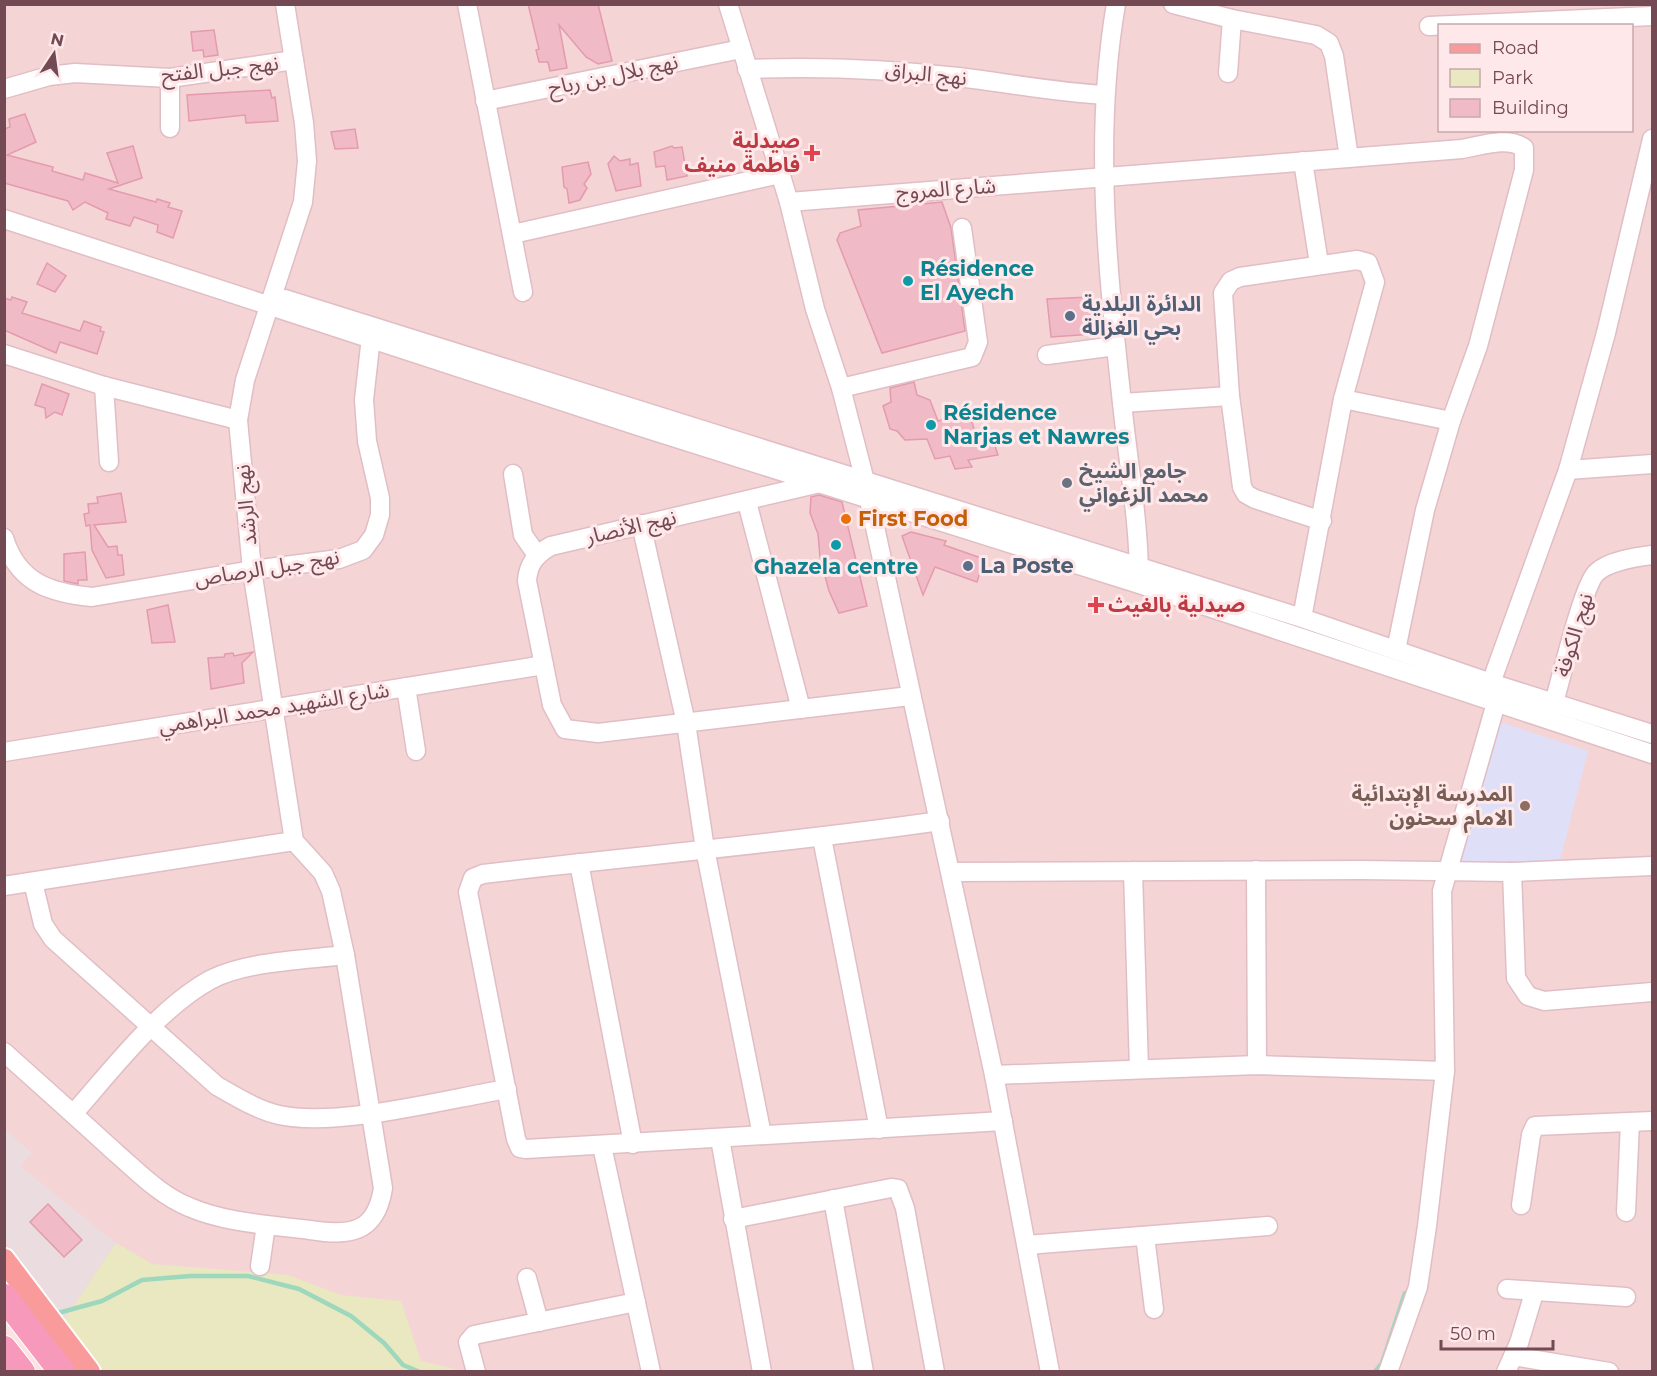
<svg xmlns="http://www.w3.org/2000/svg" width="1657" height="1376" viewBox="0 0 1657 1376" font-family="Montserrat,'Noto Sans Arabic',sans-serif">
<rect width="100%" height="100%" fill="#fce2e3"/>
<path fill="#f5d4d6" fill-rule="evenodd" d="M5,5H1652V1371H82L5,1270ZM1440,26H1632V130H1440Z"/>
<polygon fill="#ebdddf" points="5,1129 32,1153 20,1166 116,1243 64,1320 5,1241"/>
<polygon fill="#dfdff8" points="1500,722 1588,751 1560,861 1458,862"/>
<polygon fill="#e9e8c1" points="116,1243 152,1264 288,1275 341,1295 401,1301 421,1361 462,1371 104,1371 64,1320"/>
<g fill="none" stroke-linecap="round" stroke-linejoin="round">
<g stroke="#9dd7bc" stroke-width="4.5">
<polyline points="58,1313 102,1301 142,1280 190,1276 248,1276 299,1289 351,1316 384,1343 403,1365 420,1372"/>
<polyline points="1375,1372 1382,1363 1405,1293"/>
</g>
</g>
<g fill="#f1bac7" stroke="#e39bad" stroke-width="1.5">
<polygon points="528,4 598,4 612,61 598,64 586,57 559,25 567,68 550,71 548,62 539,62 536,50 539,49"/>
<polygon points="214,30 218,55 204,57 203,50 193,51 191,32"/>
<polygon points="270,90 272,98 275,97 278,121 246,123 245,115 189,121 187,95"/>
<polygon points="25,114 36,142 7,155 53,167 52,171 83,180 85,173 118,183 107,153 133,146 142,178 109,189 156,202 157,199 170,203 168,207 182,211 173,238 157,232 158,225 134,217 130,226 106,219 108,213 85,202 73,210 68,201 4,183 4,129 10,127 9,119"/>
<polygon points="355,129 358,148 335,149 331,132"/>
<polygon points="672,146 674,148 682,147 687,176 667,180 665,166 656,167 654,152"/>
<polygon points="614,156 620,161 630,159 630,165 638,163 641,186 616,191 608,164"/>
<polygon points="588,162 591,174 584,184 587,188 580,200 569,203 567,189 564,187 562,167"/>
<polygon points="942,202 951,228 965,331 882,353 837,240 840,233 861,226 858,210"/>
<polygon points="47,263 66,276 55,292 37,284"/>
<polygon points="12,297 27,302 22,313 80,331 84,321 101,327 100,331 104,332 97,354 60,342 56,353 4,330 4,298 11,300"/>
<polygon points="1090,297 1094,334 1051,337 1047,299"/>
<polygon points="914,382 917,395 930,400 938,421 969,412 976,436 987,433 992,437 998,455 968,460 972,467 955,469 950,456 935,459 927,439 905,440 897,431 890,429 883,406 891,402 890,388"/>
<polygon points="42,384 69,394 62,415 55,412 46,418 45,408 35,405"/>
<polygon points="121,493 126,522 94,525 108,547 117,546 118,555 122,555 124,575 106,578 92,550 90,525 86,526 84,514 89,513 88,504 98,503 97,497"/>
<polygon points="819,495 842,502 867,606 839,613 829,591 820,557 818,534 810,513 811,497"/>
<polygon points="911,532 946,541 944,545 984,559 977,582 935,567 923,595 902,536"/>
<polygon points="85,552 87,580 78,580 78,584 64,581 64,554"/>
<polygon points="168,605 175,642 152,643 147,610"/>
<polygon points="253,652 242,663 244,683 211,689 208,658 224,657 225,654 233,653 234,656"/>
<polygon points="48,1204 82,1240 64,1257 30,1222"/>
</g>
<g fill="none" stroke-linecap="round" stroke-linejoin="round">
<defs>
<g id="minor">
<polyline points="467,4 523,292"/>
<polyline points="728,4 789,202 815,309 841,388 865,481 994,1075 1050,1372"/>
<path d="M1116,4C1092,143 1109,283 1124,421C1130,473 1139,527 1139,579"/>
<polyline points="1173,4 1232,19 1316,35 1329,43 1334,56 1349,158"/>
<polyline points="1429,26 1652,16"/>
<path d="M747,69C818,66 887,69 958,77C1008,83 1054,92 1104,95"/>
<polyline points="1228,73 1232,19"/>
<polyline points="4,89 49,76 75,73 170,78 294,60"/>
<polyline points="485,101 741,49"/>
<polyline points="170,128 170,78"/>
<polyline points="1303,161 1319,264"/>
<path d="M789,202L1462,149C1480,146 1508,136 1524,148V170L1478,346L1451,421L1425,510L1396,650"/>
<polyline points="4,219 641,427 1139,584 1652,754"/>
<polyline points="513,234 780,174"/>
<polyline points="285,299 1302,618 1491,683 1652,734"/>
<polyline points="4,354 104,386 238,420"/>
<polyline points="1047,355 1116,346"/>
<polyline points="104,386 109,462"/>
<polyline points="841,388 972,357 978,342 962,228"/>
<polyline points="1343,399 1451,421"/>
<polyline points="1122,403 1230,396"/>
<polyline points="1568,470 1652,464"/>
<polyline points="513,474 523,535 537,555"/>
<path d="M820,483L551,546C536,554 528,564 527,581L552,705L565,729L598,733L910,696"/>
<polyline points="747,502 801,709"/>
<polyline points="641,524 686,723 705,849 762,1135"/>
<path d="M4,538C18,583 50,593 92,597L252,570L339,559L363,550L374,535L380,515V498L367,441L364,400L372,328"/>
<polyline points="1302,618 1343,399 1375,282 1368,263 1357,260 1240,277 1231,281 1223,293 1230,396 1242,487 1246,494 1255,499 1322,521"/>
<polyline points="1491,683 1568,470 1606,333 1652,139"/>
<polyline points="406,687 416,751"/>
<path d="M1551,713C1559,688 1582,587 1596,573C1608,561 1636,557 1652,555"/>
<polyline points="4,752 544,665"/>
<path d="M940,821C788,843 635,856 483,874L473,878L468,892L516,1139L520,1148L526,1149L1003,1121"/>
<polyline points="822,838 879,1129"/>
<polyline points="579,863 633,1144"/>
<polyline points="1256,870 1257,1065"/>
<polyline points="1133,871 1139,1069"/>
<polyline points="951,872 1361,870 1512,872 1652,866"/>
<polyline points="1512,872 1516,978 1528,996 1544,1001 1652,992"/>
<path d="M33,882L43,924L53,939L217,1086C237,1097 257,1110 279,1115C337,1128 447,1099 507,1089"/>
<polyline points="4,886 294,841"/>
<path d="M4,1052C42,1086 79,1119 116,1153C138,1172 161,1196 189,1207C226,1223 270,1225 310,1230C349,1236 376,1234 383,1188L345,955L331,891L323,873L294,841L252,570L238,420L245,380L303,202L307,161L304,123L285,4"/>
<polyline points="994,1075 1257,1065 1445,1071"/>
<path d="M73,1114C111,1071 159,1008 210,980C246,961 305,960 345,955"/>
<polyline points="720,1139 762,1372"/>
<polyline points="602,1146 651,1372"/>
<polyline points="833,1199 864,1372"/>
<polyline points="1521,1205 1531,1135 1535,1126 1652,1121"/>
<polyline points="1626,1212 1630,1122"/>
<polyline points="733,1219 891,1188 898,1189 905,1208 935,1372"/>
<polyline points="1145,1236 1154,1309"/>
<polyline points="1027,1245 1268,1226"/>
<polyline points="260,1266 266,1225"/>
<polyline points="527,1278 539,1322"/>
<polyline points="1507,1289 1626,1297"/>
<polyline points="1513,1356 1609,1372"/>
<polyline points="476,1372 468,1342 474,1335 636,1302"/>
<polyline points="1388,1372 1418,1287 1427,1226 1445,1071 1442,891 1496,703"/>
<polyline points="1506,1372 1519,1343 1534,1293"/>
</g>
<polyline id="major" points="4,1260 89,1372"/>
<g id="highway">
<polyline points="4,1297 62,1372"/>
<polyline points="4,1349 22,1372"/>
</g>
</defs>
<use href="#minor" stroke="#e0bec4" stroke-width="21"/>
<use href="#major" stroke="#fff" stroke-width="26"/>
<use href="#highway" stroke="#fff" stroke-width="28"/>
<use href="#minor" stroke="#fff" stroke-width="18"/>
<use href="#major" stroke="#fa9b9b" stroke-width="22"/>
<use href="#highway" stroke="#f699bb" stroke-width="26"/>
</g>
<g fill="#e0444e" stroke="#ffe8e9" stroke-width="2">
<path d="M809 144h6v6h6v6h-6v6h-6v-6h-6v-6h6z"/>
<path d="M1093 596h6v6h6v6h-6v6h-6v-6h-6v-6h6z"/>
</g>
<g fill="#0f9aa8" stroke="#ffe8e9" stroke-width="2">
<circle cx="908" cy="281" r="6"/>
<circle cx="931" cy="425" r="6"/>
<circle cx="836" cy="545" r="6"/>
</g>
<g fill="#5c6f8a" stroke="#ffe8e9" stroke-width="2">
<circle cx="1070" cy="316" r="6"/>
<circle cx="968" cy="566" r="6"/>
</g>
<circle fill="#6b7280" stroke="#ffe8e9" stroke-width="2" cx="1067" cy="483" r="6"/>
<circle fill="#e8710a" stroke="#ffe8e9" stroke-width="2" cx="846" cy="519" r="6"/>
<circle fill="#8d6e63" stroke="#ffe8e9" stroke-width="2" cx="1525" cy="806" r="6"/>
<g text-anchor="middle" stroke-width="6" stroke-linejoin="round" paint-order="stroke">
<g font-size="21" fill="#734954" stroke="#ffe8e9">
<text transform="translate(220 69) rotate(-6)" y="7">نهج جبل الفتح</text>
<text transform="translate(926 74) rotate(6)" y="7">نهج البراق</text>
<text transform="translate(613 75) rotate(-12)" y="7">نهج بلال بن رباح</text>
<text transform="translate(946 189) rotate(-4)" y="7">شارع المروج</text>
<text transform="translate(246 505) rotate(-95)" y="7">نهج الرشد</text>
<text transform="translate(631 527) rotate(-13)" y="7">نهج الأنصار</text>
<text transform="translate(267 568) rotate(-9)" y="7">نهج جبل الرصاص</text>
<text transform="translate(1574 635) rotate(-73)" y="7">نهج الكوفة</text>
<text transform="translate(274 708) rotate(-9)" y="7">شارع الشهيد محمد البراهمي</text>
</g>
<g font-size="21" font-weight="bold" fill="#be3a42" stroke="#ffe8e9" text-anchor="end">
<text x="800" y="148">صيدلية<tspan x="800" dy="24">فاطمة منيف</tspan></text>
<text x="1108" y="612" text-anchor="start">صيدلية بالغيث</text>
</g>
<g font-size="21" font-weight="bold" fill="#0d838f" stroke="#ffe8e9" text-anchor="start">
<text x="920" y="276">Résidence<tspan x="920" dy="24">El Ayech</tspan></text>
<text x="943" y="420">Résidence<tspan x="943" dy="24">Narjas et Nawres</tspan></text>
<text x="836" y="574" text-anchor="middle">Ghazela centre</text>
</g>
<g font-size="21" font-weight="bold" fill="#4e5e75" stroke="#ffe8e9" text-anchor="start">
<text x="1082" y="311">الدائرة البلدية<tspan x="1082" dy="24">بحي الغزالة</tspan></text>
<text x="980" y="573">La Poste</text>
</g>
<g font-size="21" font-weight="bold" fill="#5b616d" stroke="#ffe8e9" text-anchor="start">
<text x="1079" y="478">جامع الشيخ<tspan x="1079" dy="24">محمد الزغواني</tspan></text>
</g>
<g font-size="21" font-weight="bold" fill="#c56008" stroke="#ffe8e9" text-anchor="start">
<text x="858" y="526">First Food</text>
</g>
<g font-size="21" font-weight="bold" fill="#785e54" stroke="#ffe8e9" text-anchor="end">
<text x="1513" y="801">المدرسة الإبتدائية<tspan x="1513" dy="24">الامام سحنون</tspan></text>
</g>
</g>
<rect width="1657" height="1376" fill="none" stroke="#734954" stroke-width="12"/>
<rect x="1438" y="24" width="195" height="108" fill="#ffe8e9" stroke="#c7a8ad" stroke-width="1.5"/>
<rect x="1450" y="44" width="30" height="9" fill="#fa9b9b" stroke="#c7a8ad" stroke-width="1.5"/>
<text x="1492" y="54" font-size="18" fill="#734954">Road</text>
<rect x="1450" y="69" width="30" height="18" fill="#e9e8c1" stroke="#c7a8ad" stroke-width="1.5"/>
<text x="1492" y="84" font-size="18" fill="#734954">Park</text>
<rect x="1450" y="99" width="30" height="18" fill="#f1bac7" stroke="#c7a8ad" stroke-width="1.5"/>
<text x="1492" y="114" font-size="18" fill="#734954">Building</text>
<g transform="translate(54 54) rotate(13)" stroke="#ffe8e9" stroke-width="4.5" paint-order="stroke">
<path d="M0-4.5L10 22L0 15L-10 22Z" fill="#734954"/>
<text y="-9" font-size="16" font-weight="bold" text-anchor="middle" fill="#734954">N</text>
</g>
<path d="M1441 1340v9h112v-9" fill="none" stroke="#734954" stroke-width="3"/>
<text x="1450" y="1340" font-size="18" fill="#734954" stroke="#ffe8e9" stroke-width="4.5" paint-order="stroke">50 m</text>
</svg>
